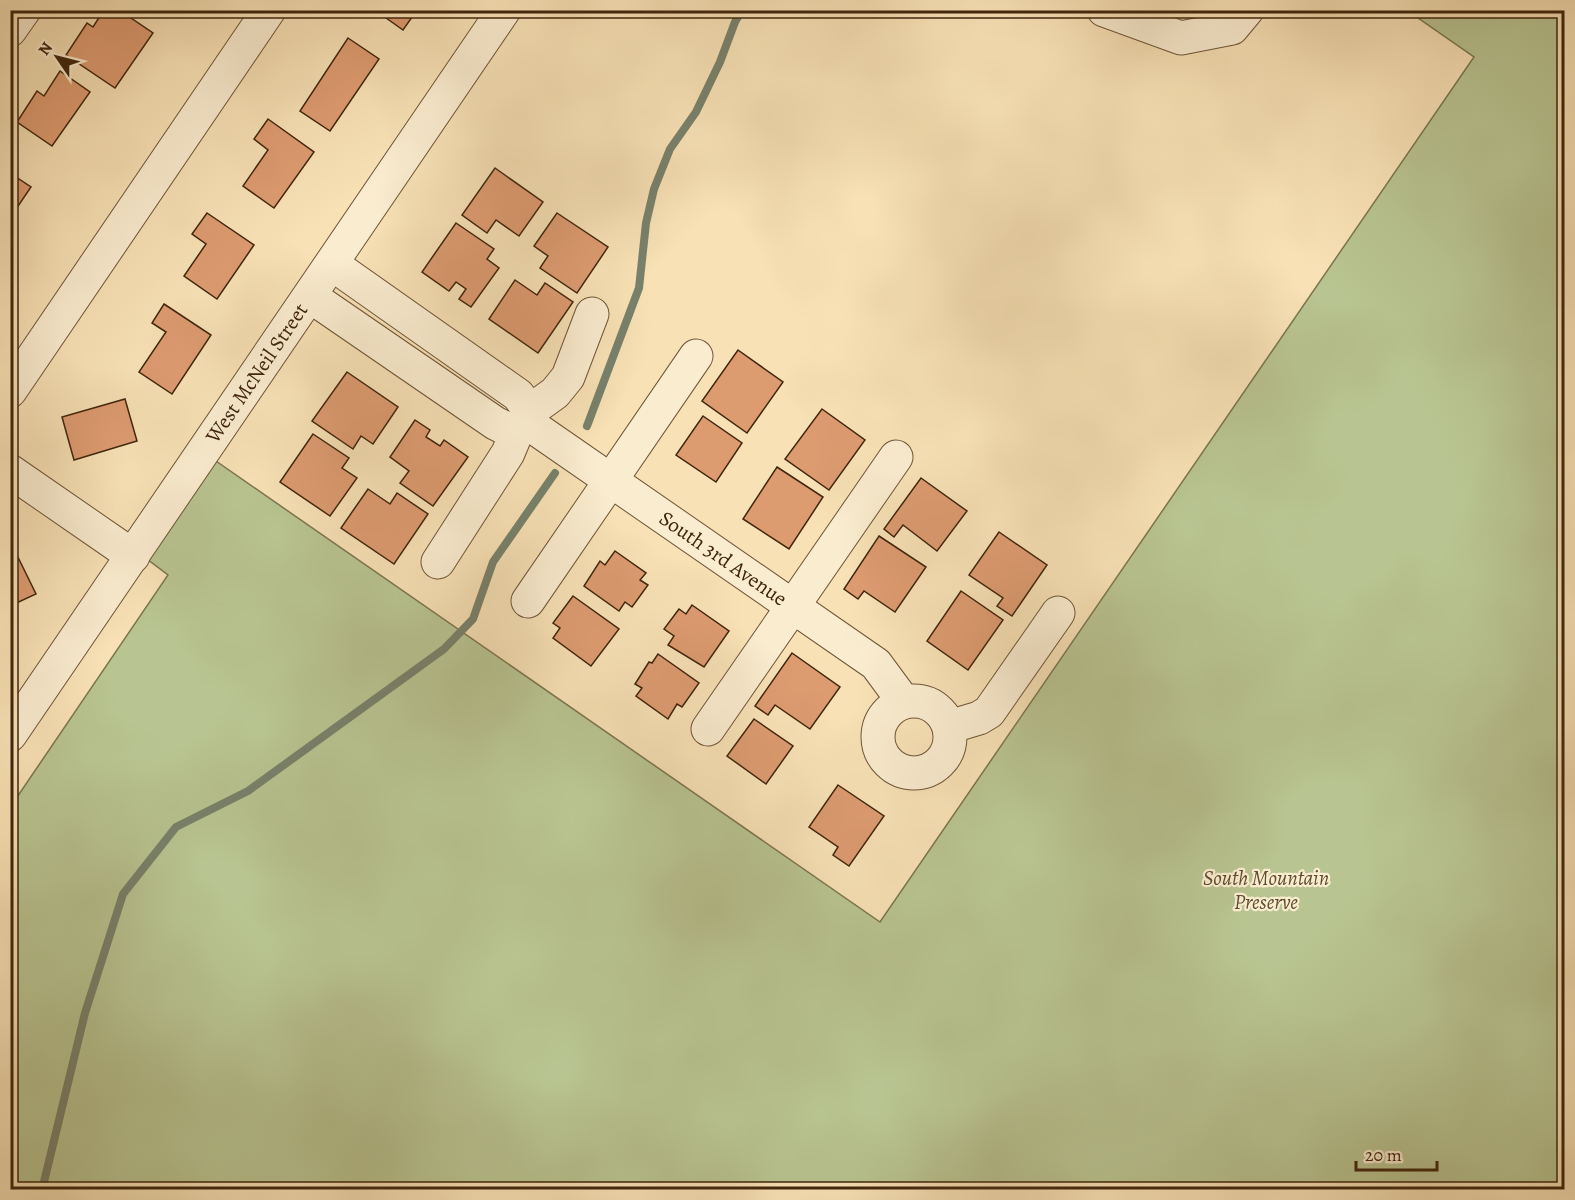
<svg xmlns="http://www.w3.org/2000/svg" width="1575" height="1200" viewBox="0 0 1575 1200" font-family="Alegreya,serif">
<rect width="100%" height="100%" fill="#f7e1b5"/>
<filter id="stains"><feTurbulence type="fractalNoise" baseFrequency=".00333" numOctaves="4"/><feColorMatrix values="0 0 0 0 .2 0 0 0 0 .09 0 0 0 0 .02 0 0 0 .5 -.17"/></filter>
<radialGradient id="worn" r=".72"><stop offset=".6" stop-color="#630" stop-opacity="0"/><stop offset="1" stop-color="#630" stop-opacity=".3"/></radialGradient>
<polygon fill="#b8c491" stroke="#7c744f" stroke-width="1.5" points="1408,11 1564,11 1564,1189 11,1190 11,806 168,575 143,556 213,459 880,922 1474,57"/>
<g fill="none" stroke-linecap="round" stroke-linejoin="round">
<g stroke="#78816b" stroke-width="8">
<polyline points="587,426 639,288 646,223 654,189 670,149 696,112 720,62 735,22 742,10"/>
<polyline points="42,1190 85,1013 123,894 176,827 248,791 444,649 473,619 493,562 555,473"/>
</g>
</g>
<g fill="#dd9b70" stroke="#40250d" stroke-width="1.5">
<polygon points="104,10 119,10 153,33 115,88 66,55 87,23 93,27"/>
<polygon points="375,10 417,10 403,30"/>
<polygon points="348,38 379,59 330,131 300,111"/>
<polygon points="60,71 90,92 52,146 17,122 37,91 44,96"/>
<polygon points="268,119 314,152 274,208 243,186 268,150 254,139"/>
<polygon points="495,168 543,202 519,236 496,220 487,233 462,215"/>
<polygon points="10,173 31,187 10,218"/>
<polygon points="207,213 254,245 217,299 184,276 206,244 192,234"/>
<polygon points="557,213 608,247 577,293 540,268 548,256 534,246"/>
<polygon points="456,223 494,249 487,259 499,268 471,307 459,299 466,289 456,282 449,291 422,272"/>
<polygon points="515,280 537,295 545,283 573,302 538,353 489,319"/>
<polygon points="164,304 211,335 172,394 139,372 166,332 152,323"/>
<polygon points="738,350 783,382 747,433 702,401"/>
<polygon points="347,372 398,407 373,444 361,436 353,449 312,421"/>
<polygon points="125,399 137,441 74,460 62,417"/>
<polygon points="822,409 865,440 829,490 785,459"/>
<polygon points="703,416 742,443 716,482 676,455"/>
<polygon points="415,420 430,430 426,437 440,446 444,440 468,457 433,506 400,483 409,471 390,457"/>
<polygon points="313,434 349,458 342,468 357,478 330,516 280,482"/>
<polygon points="777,467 823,497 789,549 743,519"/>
<polygon points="921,478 967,511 937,551 903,525 894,537 884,529"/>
<polygon points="368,489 390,504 397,493 428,514 394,564 341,528"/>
<polygon points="999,532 1047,565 1012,616 997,606 1003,598 969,575"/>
<polygon points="879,536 926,567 895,612 864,591 858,599 844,589"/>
<polygon points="10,541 36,594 10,606"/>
<polygon points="615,551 646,573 640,580 648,585 632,607 625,602 619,611 584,586 600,561 605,565"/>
<polygon points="961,591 1003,620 968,670 927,641"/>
<polygon points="573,596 619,629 591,666 553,638 560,628 553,623"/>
<polygon points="692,605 729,631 704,667 668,645 674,636 664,629 679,609 686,614"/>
<polygon points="792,653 840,687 810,729 775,705 768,715 755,706"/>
<polygon points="658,654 699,683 682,707 677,704 668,719 636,696 642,688 635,684 649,662 652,663"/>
<polygon points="754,719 793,746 766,784 727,756"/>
<polygon points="838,785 884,816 849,866 833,855 838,847 809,827"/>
</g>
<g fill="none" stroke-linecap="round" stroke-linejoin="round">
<defs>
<g id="minor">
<polyline points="1104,10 1181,38 1232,28 1247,10"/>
<polyline points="10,30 24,10"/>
<polyline points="332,264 518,395 530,411 532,426"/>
<path id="s1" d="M310,296L495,423L509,430L532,426L876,664L904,702"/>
<polyline points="10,391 269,10"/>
<polyline points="10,471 133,556"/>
<polyline points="438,562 508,453 518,429 530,411 555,393 568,377 592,314"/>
<polyline points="528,601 696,356"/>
<circle cx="914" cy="737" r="36"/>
<polyline points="949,727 979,718 989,712 1058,613"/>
<polyline points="708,729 896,457"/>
<path id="s2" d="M10,735L504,10"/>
</g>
</defs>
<use href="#minor" stroke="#6e5437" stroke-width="35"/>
<use href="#minor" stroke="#faeccf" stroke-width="33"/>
</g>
<g text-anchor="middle" stroke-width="4.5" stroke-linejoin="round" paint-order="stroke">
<g font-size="21" fill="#40250d" stroke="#faeccf">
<text dy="7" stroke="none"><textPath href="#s2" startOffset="438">West McNeil Street</textPath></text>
<text dy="7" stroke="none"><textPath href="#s1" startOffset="496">South 3rd Avenue</textPath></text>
</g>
<g font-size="21" font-style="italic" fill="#5e4d2e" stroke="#faeccf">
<text x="1266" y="885">South Mountain<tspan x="1266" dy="24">Preserve</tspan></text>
</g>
</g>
<rect width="1575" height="1200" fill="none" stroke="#f7e1b5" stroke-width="36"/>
<rect x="12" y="12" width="1551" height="1176" fill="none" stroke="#40250d" stroke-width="3"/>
<rect x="18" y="18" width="1539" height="1164" fill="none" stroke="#40250d" stroke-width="1.5"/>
<g transform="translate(57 57) rotate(305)" stroke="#faeccf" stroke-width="4.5" paint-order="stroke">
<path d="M0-4.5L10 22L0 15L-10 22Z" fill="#40250d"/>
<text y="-9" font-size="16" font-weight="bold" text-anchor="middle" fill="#40250d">N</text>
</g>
<path d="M1356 1161v9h81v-9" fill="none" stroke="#40250d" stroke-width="3"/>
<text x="1365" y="1161" font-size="18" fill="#40250d" stroke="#faeccf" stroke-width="4.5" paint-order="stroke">20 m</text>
<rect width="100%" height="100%" filter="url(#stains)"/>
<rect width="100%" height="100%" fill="url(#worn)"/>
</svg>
